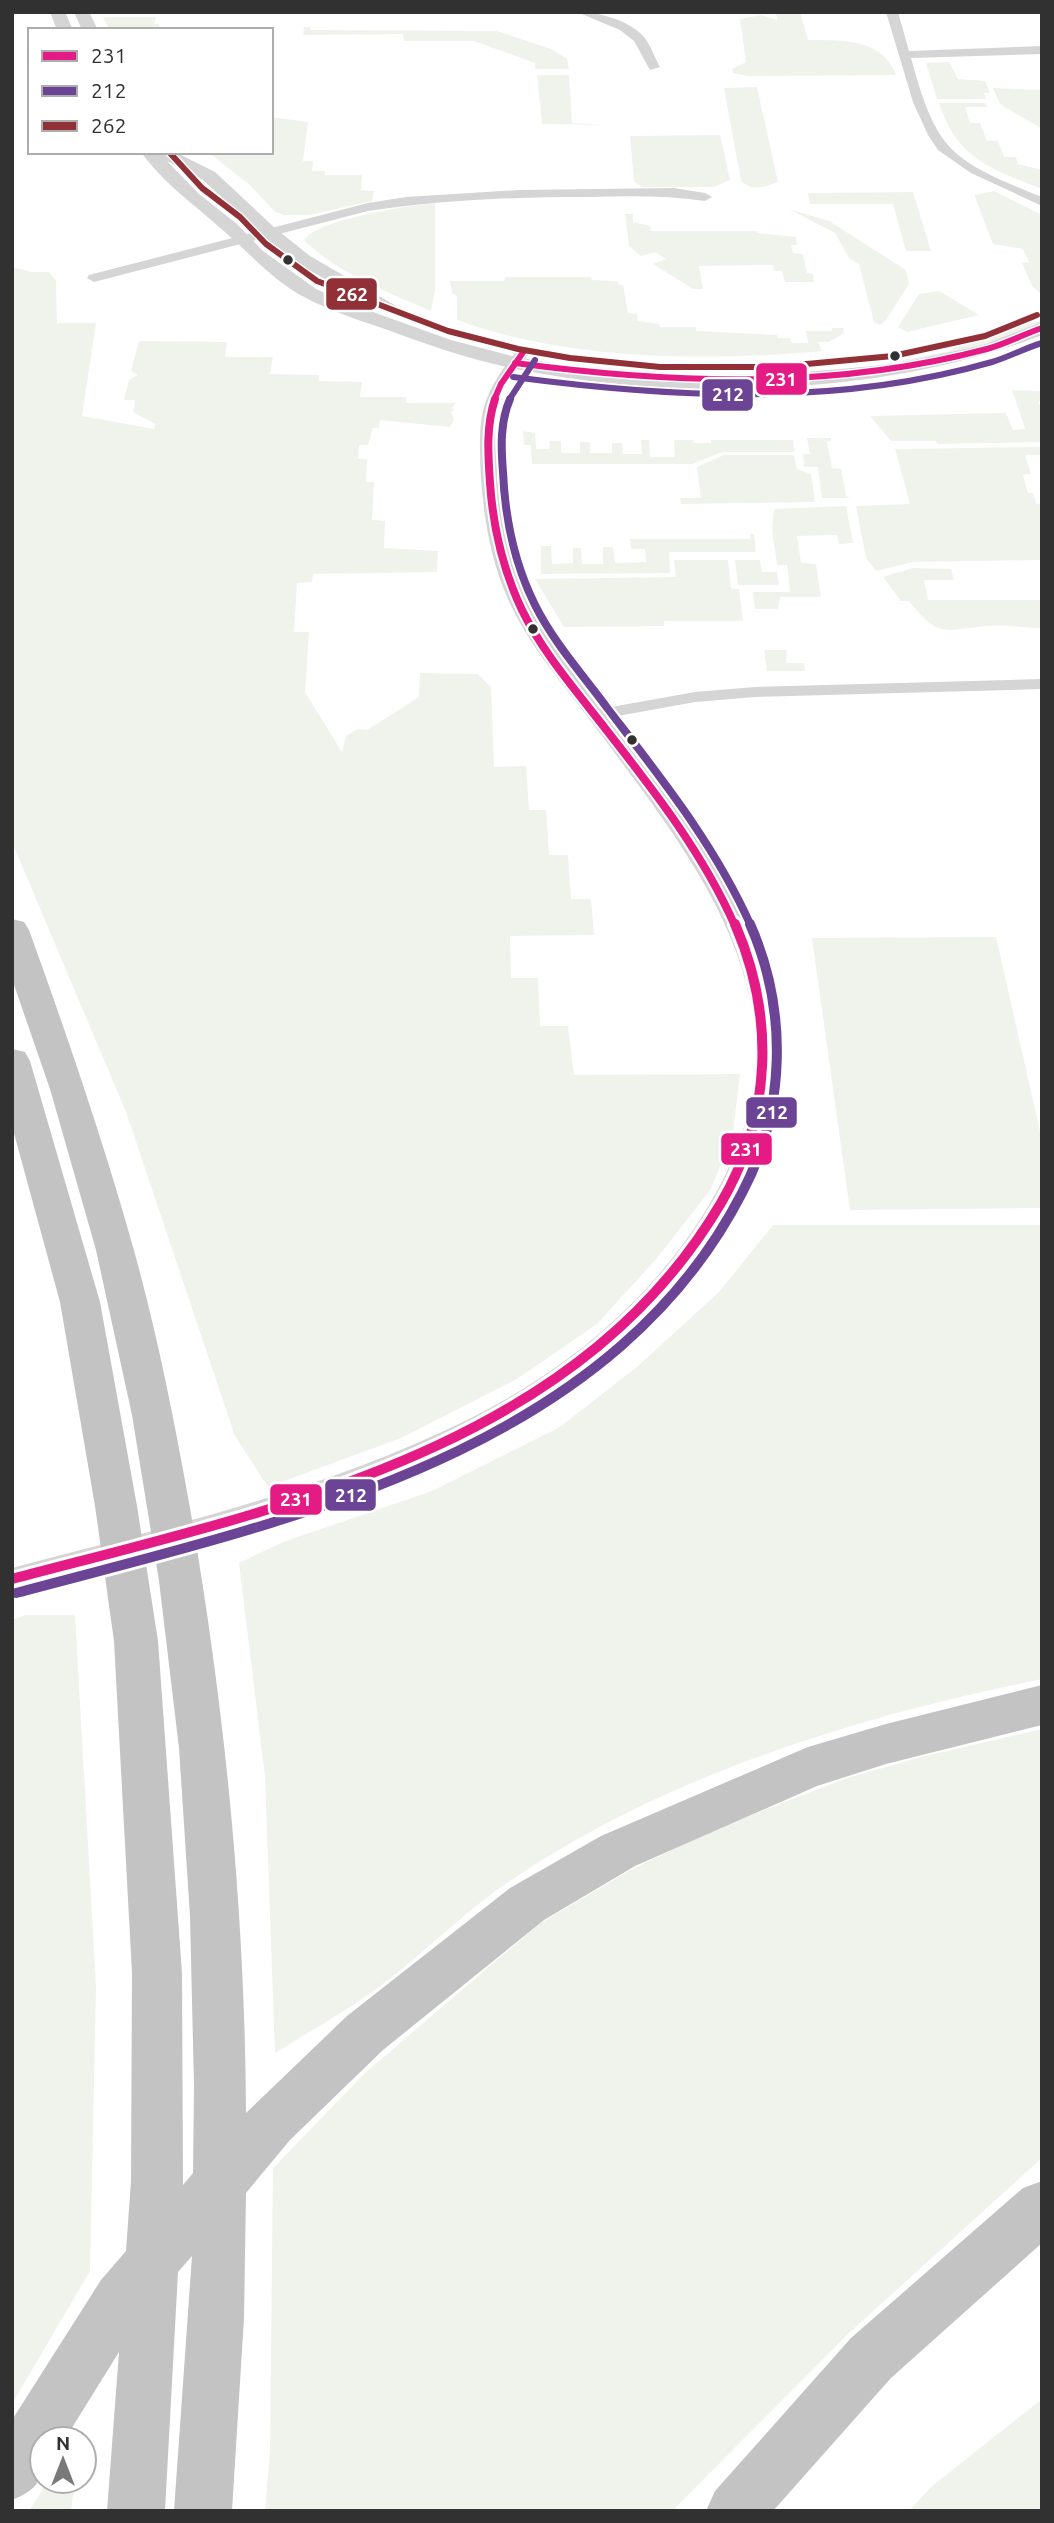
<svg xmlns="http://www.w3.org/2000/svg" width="1054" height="2523" viewBox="0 0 1054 2523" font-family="Ubuntu,sans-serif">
<rect width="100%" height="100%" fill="#fff"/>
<g fill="#f0f3ec">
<path d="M776,12H800L808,40C840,40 883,38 896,75L748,76L733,73L732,69L746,62L740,19L761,15L777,20Z"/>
<polygon points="103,17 156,17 154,24 159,24 158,30 110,30"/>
<polygon points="304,27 310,27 310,30 497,31 551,49 567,59 569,69 535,69 535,63 474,41 404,41 403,34 303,35"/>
<polygon points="949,62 958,79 985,81 990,93 984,93 986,99 937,99 926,63"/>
<polygon points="537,75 569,75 572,123 604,125 542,124"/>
<path d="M757,87L778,182C764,187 753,192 741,181L724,88Z"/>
<polygon points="993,88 1042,90 1042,129 1000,104"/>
<path d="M939,103H985L987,107H965L970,123H980L987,141H998L1004,157H1016L1018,164L1042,170V189C990,168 958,160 939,103Z"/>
<polygon points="271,117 308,122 303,161 313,161 312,171 325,171 325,175 362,175 361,190 374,191 372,201 309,215 284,215 275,212 251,186 208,152 271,152"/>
<polygon points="720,135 730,180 714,187 642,187 634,181 630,136"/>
<polygon points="994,191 1042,215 1042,295 1032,286 1022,263 1029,262 1023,249 993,244 975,197 975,195"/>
<polygon points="913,192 931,251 906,251 893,204 810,204 808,193"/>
<path d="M435,203V290L431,311C389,293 337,273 304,240C318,219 408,206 435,203Z"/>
<polygon points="789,209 829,221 906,270 909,284 886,320 880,325 874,322 859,264 849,258 835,233"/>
<polygon points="625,214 633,214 633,222 650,226 651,231 756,231 757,233 796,237 797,245 791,245 793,253 803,254 807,273 813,274 814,282 785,282 782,271 774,271 773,265 699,266 703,289 693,289 653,264 666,259 655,252 641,256 629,246"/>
<polygon points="12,267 32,272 49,272 56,281 57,323 96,323 82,416 154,429 155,424 133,412 135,400 124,400 129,380 138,375 131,371 139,341 227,342 225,357 273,357 270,374 319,375 319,381 362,382 360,397 406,397 406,403 456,403 451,408 455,409 451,412 454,419 450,427 380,420 379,428 373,428 368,445 359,445 358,459 367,459 366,482 374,482 372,520 385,521 384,548 438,551 437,572 313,574 312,582 297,583 294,632 309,632 305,692 342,752 346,736 358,729 367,730 419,697 420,673 478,674 491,687 494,767 526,766 529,810 546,810 549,855 568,855 571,899 591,899 594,935 510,936 511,978 538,978 540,1026 568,1026 574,1075 740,1074 733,1133 711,1189 657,1258 597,1324 517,1379 401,1438 268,1487 235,1436 126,1112 12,842"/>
<path d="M505,277H591L592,280L618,281V285H623L628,313L637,314L638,321L659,324L660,327H696V331L777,335L778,338H790L791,343H808L806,331H832V328H843L844,333L829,342H818L822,351L812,352C695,361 568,360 457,320V296L452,293L450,281H504Z"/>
<polygon points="939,291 979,315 911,331 907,332 898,327 919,294"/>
<polygon points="1042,320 1042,325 993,345 872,371 696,379 578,370 581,366 715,376 862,368 950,351 966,342"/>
<polygon points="1012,390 1042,391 1042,399 1038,402 1042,410 1042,442 937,444 936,441 891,441 870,416 1006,413 1013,430 1025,429 1024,425"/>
<polygon points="523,431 535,433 536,449 549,449 550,441 561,441 561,453 580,453 580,442 590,442 590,453 612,453 612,443 622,443 623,454 642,454 641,440 649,440 650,457 675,457 674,440 693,440 694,443 711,443 711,440 793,440 795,452 722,452 692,464 532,464 531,445 524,445"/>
<polygon points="807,438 831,438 831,441 827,442 832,468 841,469 846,496 850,498 822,498 818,467 804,467 803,454 810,454"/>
<polygon points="1042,447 1042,455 1025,455 1031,474 1023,475 1028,493 1033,493 1036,503 1042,505 1042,560 913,562 876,571 866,558 856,506 910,504 895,449"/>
<polygon points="724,455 794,455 797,469 811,474 815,502 681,504 680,498 701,498 697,467"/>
<polygon points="846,506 853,543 839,544 837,535 797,536 801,563 816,564 821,597 780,597 778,609 755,609 753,592 790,592 787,565 777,565 772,530 774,509"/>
<polygon points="750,534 754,534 756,552 669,552 670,573 541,574 541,546 551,546 552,564 573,563 573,548 581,548 582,564 603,564 603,547 613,547 615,563 646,562 645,549 631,549 630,539 750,539"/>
<polygon points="674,560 728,560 731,589 739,589 743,621 664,621 664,626 564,627 535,579 676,577"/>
<polygon points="735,560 760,560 762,572 777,572 779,585 738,585"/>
<path d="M913,568L951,569L954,580H924L928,600H1042V628C1024,628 1004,624 986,626C943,630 939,639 909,601H901L883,577Z"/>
<polygon points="764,650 787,650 786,663 804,663 805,671 767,671"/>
<polygon points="996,937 1042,1140 1042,1208 850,1210 812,938"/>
<path d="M773,1225H1042V1679C859,1716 665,1775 510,1881C459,1915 416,1962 365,1997C336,2017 305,2034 275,2053L265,1777L239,1563L283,1542L432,1491L560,1427L638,1366L719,1292Z"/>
<polygon points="26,1615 75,1615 96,1986 90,2271 12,2404 12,1620"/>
<polygon points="1042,1729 1042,2158 848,2334 672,2511 265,2511 270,2450 273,2168 365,2073 539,1924 627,1872 711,1831 844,1779 921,1757"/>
<polygon points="1042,2399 1042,2511 909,2511 931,2487"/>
<polygon points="48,2481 75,2481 71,2511 29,2511"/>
</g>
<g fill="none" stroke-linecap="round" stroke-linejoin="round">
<g fill="#d5d5d5" fill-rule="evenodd">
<path d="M577,12C599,12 629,20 644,37C651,46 655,58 660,67L650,70L634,41L620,30Z"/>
<path d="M886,12H898L909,51L1042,46V54L911,58C919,86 928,121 947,144C969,170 1011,184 1042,197V206L971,173L938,150L928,135L913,102Z"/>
<path d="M674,188L705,193L712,197L705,201C666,195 627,196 587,197C514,197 441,200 368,211L94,282L87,278L89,275L368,203L406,197L520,190Z"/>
<path d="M524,347L531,351C521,365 507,378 501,395C493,418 495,445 497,469C502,578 537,626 600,709L695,692L755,687L1042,679V689L755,697L695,702L607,718C667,799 737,878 766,977C787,1051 772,1125 738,1192C605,1455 271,1519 12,1590V1568C166,1527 322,1491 465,1421C561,1374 646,1305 703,1215C828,1018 704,873 587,716C558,678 527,642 508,599C491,561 484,520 481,478C478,415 479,398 519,348Z"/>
</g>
<g fill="#d5d5d5" fill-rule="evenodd">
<polygon points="50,12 65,12 73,30 57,30"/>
<polygon points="74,12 89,12 98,30 82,30"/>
<path d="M141,152H175L215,172L276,229L310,256L398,307L389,313L382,311L298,264L264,237L203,180L167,161L199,194L237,224L263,251L316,289L345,302L451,340L516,357L568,366L659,375H775L895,364L983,345L1042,322V335C887,396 679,402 516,369C471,360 428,345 385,329C358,320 331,311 306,298C275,282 251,255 225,232C196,206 164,184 141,152Z"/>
</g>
<g fill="#c3c3c3" fill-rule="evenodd">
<path d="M12,919L24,922L29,930C67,1035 103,1140 133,1247C156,1329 173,1413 188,1497C224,1699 245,1907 246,2113L347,2016L510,1888L601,1836L808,1747L886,1724L1042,1685V1725L886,1764L817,1786L635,1866L544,1920L383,2050L290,2140L246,2193L244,2318L232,2511H174L192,2256L178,2272L165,2511H107L119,2352L65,2439H42C42,2473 47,2486 12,2500V2420L101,2280L126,2251L131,2181L132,1973L114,1641L95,1506L60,1302L12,1126V1049L25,1052L30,1061L100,1302L137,1506L158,1641L182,1973L183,2185L193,2173L194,2085L190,1916L179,1748L159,1581L132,1415L96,1250L50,1089L12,979Z"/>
<polygon points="1042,2181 1042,2243 891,2378 773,2511 706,2511 715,2491 851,2338 1023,2188"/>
</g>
<defs>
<g id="bus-1-far2">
<path d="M515,363C673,384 832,390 987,349C1006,344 1024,334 1042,328"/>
<polyline points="494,400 501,384 524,351"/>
</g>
<path id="bus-1-far1" d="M495,399C486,426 488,454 490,483C493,527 503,570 522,610C542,651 573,687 601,723C651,787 702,851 735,926"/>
<path id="bus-1" d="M12,1579C269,1511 575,1451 721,1203C772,1116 775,1016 735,924"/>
<g id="bus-2-far2">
<path d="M513,377C672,398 836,407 992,362C1009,357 1025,348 1042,343"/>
<polyline points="509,400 535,360"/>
</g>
<path id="bus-2-far1" d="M510,399C500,422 501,447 503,472C505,518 514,563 535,605C554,643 583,675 608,709C661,778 715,845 751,926"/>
<path id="bus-2" d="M16,1593C277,1523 606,1457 742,1193C786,1110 788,1010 750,924"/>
<polyline id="bus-3" points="169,152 202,188 240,217 266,244 317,281 448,331 518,349 570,358 660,367 774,367 893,356 985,336 1037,315"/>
</defs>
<use href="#bus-1-far2" stroke="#fff" stroke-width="9"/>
<use href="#bus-1-far1" stroke="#fff" stroke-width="12"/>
<use href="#bus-1" stroke="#fff" stroke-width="16"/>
<use href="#bus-2-far2" stroke="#fff" stroke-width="9"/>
<use href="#bus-2-far1" stroke="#fff" stroke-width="12"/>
<use href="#bus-2" stroke="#fff" stroke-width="16"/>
<use href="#bus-3" stroke="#fff" stroke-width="9"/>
<use href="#bus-1-far2" stroke="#e51b85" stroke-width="6"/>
<use href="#bus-1-far1" stroke="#e51b85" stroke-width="8"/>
<use href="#bus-1" stroke="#e51b85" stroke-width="10"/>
<use href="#bus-2-far2" stroke="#6c4495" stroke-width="6"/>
<use href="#bus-2-far1" stroke="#6c4495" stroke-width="8"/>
<use href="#bus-2" stroke="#6c4495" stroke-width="10"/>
<use href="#bus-3" stroke="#923037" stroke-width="6"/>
</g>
<g fill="#313131" stroke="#fff" stroke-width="2.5">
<circle cx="288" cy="260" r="6"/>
<circle cx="895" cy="356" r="6"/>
<circle cx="533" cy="629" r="6"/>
<circle cx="632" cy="740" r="6"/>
</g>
<g stroke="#fff" stroke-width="2.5">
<rect x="325" y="277" width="53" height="34" rx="7" fill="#923037"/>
<rect x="755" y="362" width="53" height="34" rx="7" fill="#e51b85"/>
<rect x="701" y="378" width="53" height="34" rx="7" fill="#6c4495"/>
<rect x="745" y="1096" width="53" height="33" rx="7" fill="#6c4495"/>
<rect x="720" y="1132" width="53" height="34" rx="7" fill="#e51b85"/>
<rect x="324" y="1478" width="53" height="34" rx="7" fill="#6c4495"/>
<rect x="269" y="1483" width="54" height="33" rx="7" fill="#e51b85"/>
</g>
<g font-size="19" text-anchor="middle" font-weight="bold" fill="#fff">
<text x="352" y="301">262</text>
<text x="781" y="386">231</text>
<text x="728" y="401">212</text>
<text x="772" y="1119">212</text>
<text x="746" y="1156">231</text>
<text x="351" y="1502">212</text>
<text x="296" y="1506">231</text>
</g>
<rect width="1054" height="2523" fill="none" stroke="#313131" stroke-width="28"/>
<rect x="28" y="28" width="245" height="126" fill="#ffffff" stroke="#adadad" stroke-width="2"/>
<rect x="42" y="51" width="35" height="10" fill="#e51b85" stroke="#adadad" stroke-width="2"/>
<text x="91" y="63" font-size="21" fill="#313131">231</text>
<rect x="42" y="86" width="35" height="10" fill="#6c4495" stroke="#adadad" stroke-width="2"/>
<text x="91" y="98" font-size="21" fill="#313131">212</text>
<rect x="42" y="121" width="35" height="10" fill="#923037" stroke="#adadad" stroke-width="2"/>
<text x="91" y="133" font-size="21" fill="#313131">262</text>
<g transform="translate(63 2460)"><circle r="33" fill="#ffffff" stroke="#adadad" stroke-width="2"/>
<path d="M0-5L12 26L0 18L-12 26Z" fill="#797979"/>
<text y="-10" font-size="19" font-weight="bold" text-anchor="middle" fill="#313131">N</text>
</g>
</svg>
